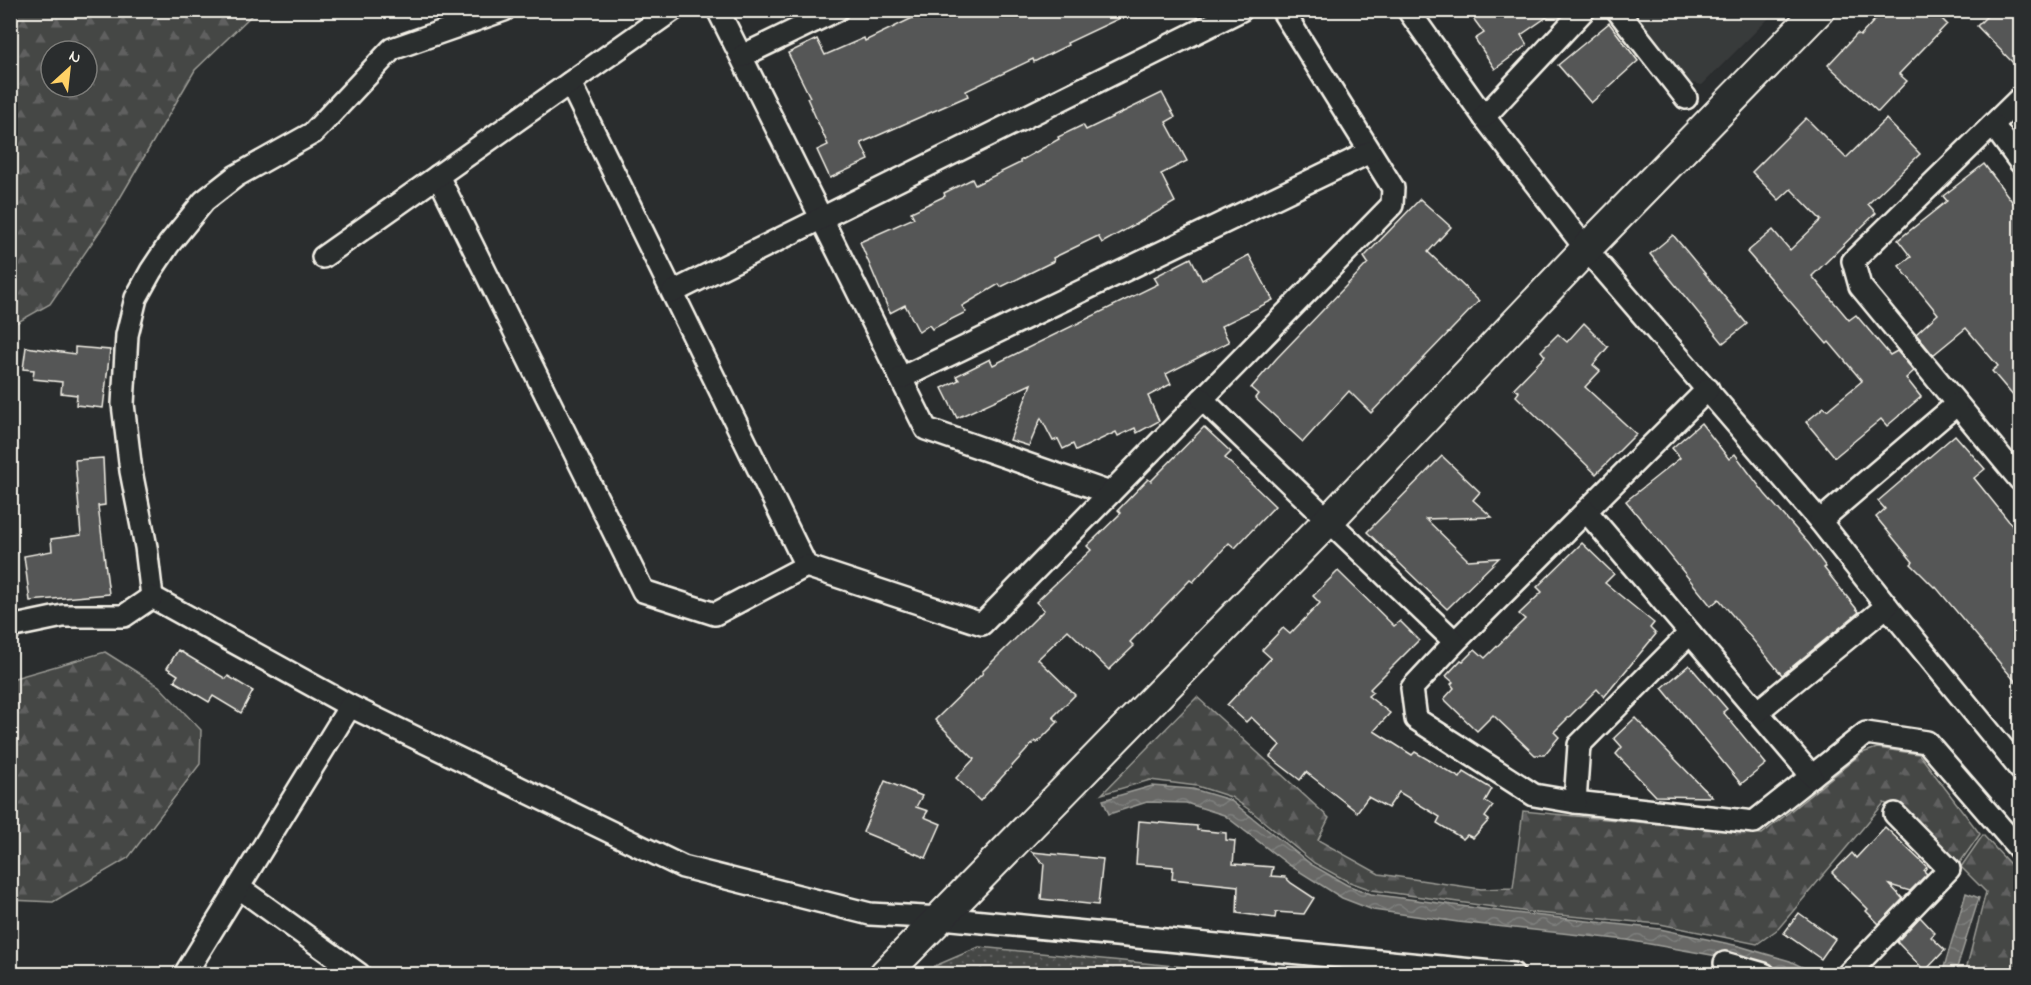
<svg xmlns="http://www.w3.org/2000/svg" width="2031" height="985" viewBox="0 0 2031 985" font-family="'Indie Flower',sans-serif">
<defs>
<pattern id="grass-dots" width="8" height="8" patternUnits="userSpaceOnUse" patternTransform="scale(1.5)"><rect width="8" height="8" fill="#444645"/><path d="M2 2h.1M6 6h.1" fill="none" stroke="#606160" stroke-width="1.8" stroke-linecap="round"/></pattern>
<pattern id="forest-firs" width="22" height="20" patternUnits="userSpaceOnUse" patternTransform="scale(1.5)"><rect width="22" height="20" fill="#444645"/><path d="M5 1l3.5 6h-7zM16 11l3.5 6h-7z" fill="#606160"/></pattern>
<pattern id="water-waves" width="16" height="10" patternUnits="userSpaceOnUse" patternTransform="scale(1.5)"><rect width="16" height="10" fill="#676866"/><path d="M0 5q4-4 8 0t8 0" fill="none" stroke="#7d7e7c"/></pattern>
</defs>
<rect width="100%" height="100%" fill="#2a2d2e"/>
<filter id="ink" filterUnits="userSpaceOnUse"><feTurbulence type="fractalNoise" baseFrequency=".0167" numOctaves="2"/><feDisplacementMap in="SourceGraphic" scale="12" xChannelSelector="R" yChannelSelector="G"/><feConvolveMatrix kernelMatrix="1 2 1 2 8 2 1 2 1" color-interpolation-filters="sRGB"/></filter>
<g filter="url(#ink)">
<polygon fill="#373a3a" points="1628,11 1776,11 1702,85 1682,81"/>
<polygon fill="url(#grass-dots)" stroke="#9c9c96" stroke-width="1.5" points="979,947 1257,974 926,974 935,966"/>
<g fill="url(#forest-firs)" stroke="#9c9c96" stroke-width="1.5" fill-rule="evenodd">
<path d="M11,10L256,11L195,70L106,222L50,304L11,326ZM51,51H87V87H51Z"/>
<polygon points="105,652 159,686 201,730 200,764 128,858 53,902 11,900 11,679"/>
<polygon points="1197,697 1329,818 1318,840 1379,874 1481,889 1513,888 1523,811 1762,834 1862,753 1877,748 1919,754 1980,834 1959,864 1899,810 1884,803 1778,929 1757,944 1660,924 1536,913 1372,890 1347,881 1314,863 1251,811 1231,797 1197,786 1150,780 1102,794"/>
<polygon points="1983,835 2020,875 2020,974 1965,974 1986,892 1961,867"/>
</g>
<g fill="url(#water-waves)" stroke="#9f9f9a" stroke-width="1.5">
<polygon points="1152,786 1193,789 1230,800 1312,865 1347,885 1371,894 1506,912 1660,929 1739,946 1790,961 1816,974 1783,974 1734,959 1627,940 1458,922 1373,910 1342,898 1289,865 1224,815 1186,803 1147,802 1109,814 1103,800"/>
<polygon points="1966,893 1979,898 1955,974 1942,974"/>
</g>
<g fill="#555756" stroke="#f4f1e8" stroke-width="1.5">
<polygon points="929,10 1137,10 1067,43 1068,45 1034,62 1033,59 966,91 968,96 861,143 869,160 830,178 817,150 828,145 807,98 810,97 788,53 817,39 825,55 864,38 865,41"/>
<polygon points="1467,10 1557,10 1521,35 1527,45 1495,69 1475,39 1484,33"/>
<polygon points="1884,10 1933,10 1947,24 1899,74 1907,81 1878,112 1828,65 1857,34 1860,36"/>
<polygon points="1993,10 2020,10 2020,70 1977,26"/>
<polygon points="1609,23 1638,61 1591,103 1558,65"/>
<polygon points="1162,93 1175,117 1166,122 1187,161 1161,174 1175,202 1102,243 1098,236 1053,258 1054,261 1001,287 999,284 962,306 966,312 932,329 929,325 919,332 905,305 890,313 860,242 914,218 911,212 945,196 944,193 972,179 975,185 1020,163 1020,161 1059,139 1058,137 1083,125 1086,130"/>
<polygon points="1806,118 1846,158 1886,119 1920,154 1868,204 1876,213 1812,276 1849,320 1856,315 1890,355 1897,351 1914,371 1906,378 1921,397 1887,426 1881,419 1835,457 1806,422 1824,407 1827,410 1862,381 1829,342 1827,344 1747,252 1773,230 1790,250 1821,220 1791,189 1779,200 1752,172"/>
<polygon points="1984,164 2020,212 2020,404 1992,371 1998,366 1966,328 1933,355 1916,334 1938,314 1899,266 1911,257 1898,240 1947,201 1943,196"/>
<polygon points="1420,199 1451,227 1428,252 1479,301 1371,413 1349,391 1303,442 1255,398 1258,394 1251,388 1276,359 1368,263 1364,257"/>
<polygon points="1673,235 1747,324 1723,343 1650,254"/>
<polygon points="1249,255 1273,300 1221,326 1229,342 1166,374 1171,384 1148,396 1159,421 1137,433 1135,428 1118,436 1116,432 1076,451 1073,444 1063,449 1058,439 1053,441 1041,418 1029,446 1010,440 1031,384 957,418 942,388 959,380 956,376 990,359 993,365 1158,284 1154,277 1191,258 1202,280"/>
<polygon points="1584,323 1608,347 1593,365 1600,371 1585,387 1636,434 1596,474 1516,396 1519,392 1514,388 1545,356 1541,351 1558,334 1567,342"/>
<polygon points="26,347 75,354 75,347 110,350 103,408 76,405 77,395 61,393 62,382 33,379 34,370 23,369"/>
<polygon points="1701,423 1729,459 1735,454 1765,494 1809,544 1826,567 1824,568 1859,612 1782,675 1719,599 1711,606 1626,501 1680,458 1672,448"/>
<polygon points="1204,427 1231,452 1225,458 1275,506 1235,548 1229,543 1193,582 1190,580 1130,642 1134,646 1109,670 1068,630 1038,659 1075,695 1053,717 1058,722 1037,743 1035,741 980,801 956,778 974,759 935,720 983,673 982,672 1044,610 1036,602 1091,550 1087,546 1121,513 1118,510 1148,479 1151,481"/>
<polygon points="1955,435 1985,469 1974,478 2020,535 2020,687 1935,586 1934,587 1911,564 1913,562 1876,517 1885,509 1878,501"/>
<polygon points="1442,456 1480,492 1473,500 1492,517 1426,519 1468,560 1499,558 1447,609 1367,532"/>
<polygon points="103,458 105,505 98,506 109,594 30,601 24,556 52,551 51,539 81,535 75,460"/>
<polygon points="1582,543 1614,574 1605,583 1654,623 1650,628 1656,634 1604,697 1597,689 1554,732 1559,737 1544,755 1535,755 1493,715 1477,731 1444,699 1454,688 1451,684 1453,682 1446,676 1461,660 1463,661 1475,649 1485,658 1525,619 1519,614 1542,592 1537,587"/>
<polygon points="1338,571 1394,626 1400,621 1419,640 1370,689 1373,692 1368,696 1390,713 1374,731 1412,755 1415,752 1460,778 1464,772 1492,789 1485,801 1493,806 1485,817 1489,820 1473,838 1467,835 1463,839 1437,823 1440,817 1399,792 1388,808 1368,797 1357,812 1306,772 1300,780 1270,757 1280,745 1251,717 1246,722 1227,705 1271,658 1262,650 1283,628 1290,634 1320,603 1313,596"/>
<polygon points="178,650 226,679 228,676 253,691 241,713 213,696 209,702 174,681 178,675 167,668"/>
<polygon points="1689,665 1727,709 1723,712 1766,764 1741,784 1662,688"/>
<polygon points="1635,718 1712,797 1656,796 1616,754 1622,747 1614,738"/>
<polygon points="885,781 922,796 916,807 928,811 924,817 941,824 926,858 863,832"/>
<polygon points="1139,821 1197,826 1197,830 1226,833 1226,840 1235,841 1233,864 1273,867 1271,876 1285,877 1291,883 1314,898 1304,914 1276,912 1275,918 1237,913 1238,886 1172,879 1173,867 1136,864"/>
<polygon points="1885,827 1927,867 1924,871 1927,874 1910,891 1890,885 1903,899 1879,924 1866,911 1868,909 1832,873 1852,853 1856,858"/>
<polygon points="1032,852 1103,859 1098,905 1041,899 1044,864"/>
<polygon points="1799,913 1835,939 1821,959 1784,933"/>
<polygon points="1920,917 1935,933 1931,937 1945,950 1925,971 1897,942"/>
</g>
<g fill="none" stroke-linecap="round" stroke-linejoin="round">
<defs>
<g id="street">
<polyline points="718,10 926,429 1110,493"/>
<polyline points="1408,10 1484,117 1586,249 1820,521 1887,606 2020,769"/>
<polyline points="1617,10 1686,98"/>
<polyline points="742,56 837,10"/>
<polyline points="570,83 806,566"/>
<polyline points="2020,98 1853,261 1860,286 2020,480"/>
<polyline points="1484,117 1584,10"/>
<polyline points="1993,125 2020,162"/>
<polyline points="438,176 643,591 715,614 806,566 982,624 1392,205 1393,188 1282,10"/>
<polyline points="323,257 673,10"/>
<polyline points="673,292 1241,10"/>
<polyline points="901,378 1370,152"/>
<polyline points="1708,389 1455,642 1412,688 1416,719 1534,795 1575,802 1754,822 1866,733 1927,742 2020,850"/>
<polyline points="1202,399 1455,642"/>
<polyline points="1586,511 1812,776"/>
<polyline points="1820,521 1957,404"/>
<polyline points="152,597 350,706 683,867 870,914 942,918 1513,974"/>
<polyline points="152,597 146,547 131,471 123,404 127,335 136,298 151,271 169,244 204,201 236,176 313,133 392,49 504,10"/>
<polyline points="10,627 63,616 124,616 152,597"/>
<polyline points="1757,712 1887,606"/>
<polyline points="1575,802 1579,745 1690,633"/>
<polyline points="238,887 359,974"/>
<polyline points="1725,963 1764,974"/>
<polyline points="185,974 350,706"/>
<polyline points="1848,974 1949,869 1895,814"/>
</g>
<polyline id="secondary" points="885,974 1329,520 1586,249 1819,10"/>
</defs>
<use href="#street" stroke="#f4f1e8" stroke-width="26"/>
<use href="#secondary" stroke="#f4f1e8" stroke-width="34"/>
<use href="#street" stroke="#2a2d2e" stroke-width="21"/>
<use href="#secondary" stroke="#2a2d2e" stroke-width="30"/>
</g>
</g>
<rect width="2031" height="985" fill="none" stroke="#2a2d2e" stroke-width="36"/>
<rect x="18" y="18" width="1995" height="949" fill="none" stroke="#f4f1e8" stroke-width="2" filter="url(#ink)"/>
<g transform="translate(69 69) rotate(27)"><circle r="28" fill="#2a2d2e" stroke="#7b7b78" stroke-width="1.5"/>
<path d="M0-4.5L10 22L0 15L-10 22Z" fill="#ffd166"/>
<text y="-9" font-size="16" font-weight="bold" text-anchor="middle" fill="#f4f1e8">N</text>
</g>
</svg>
